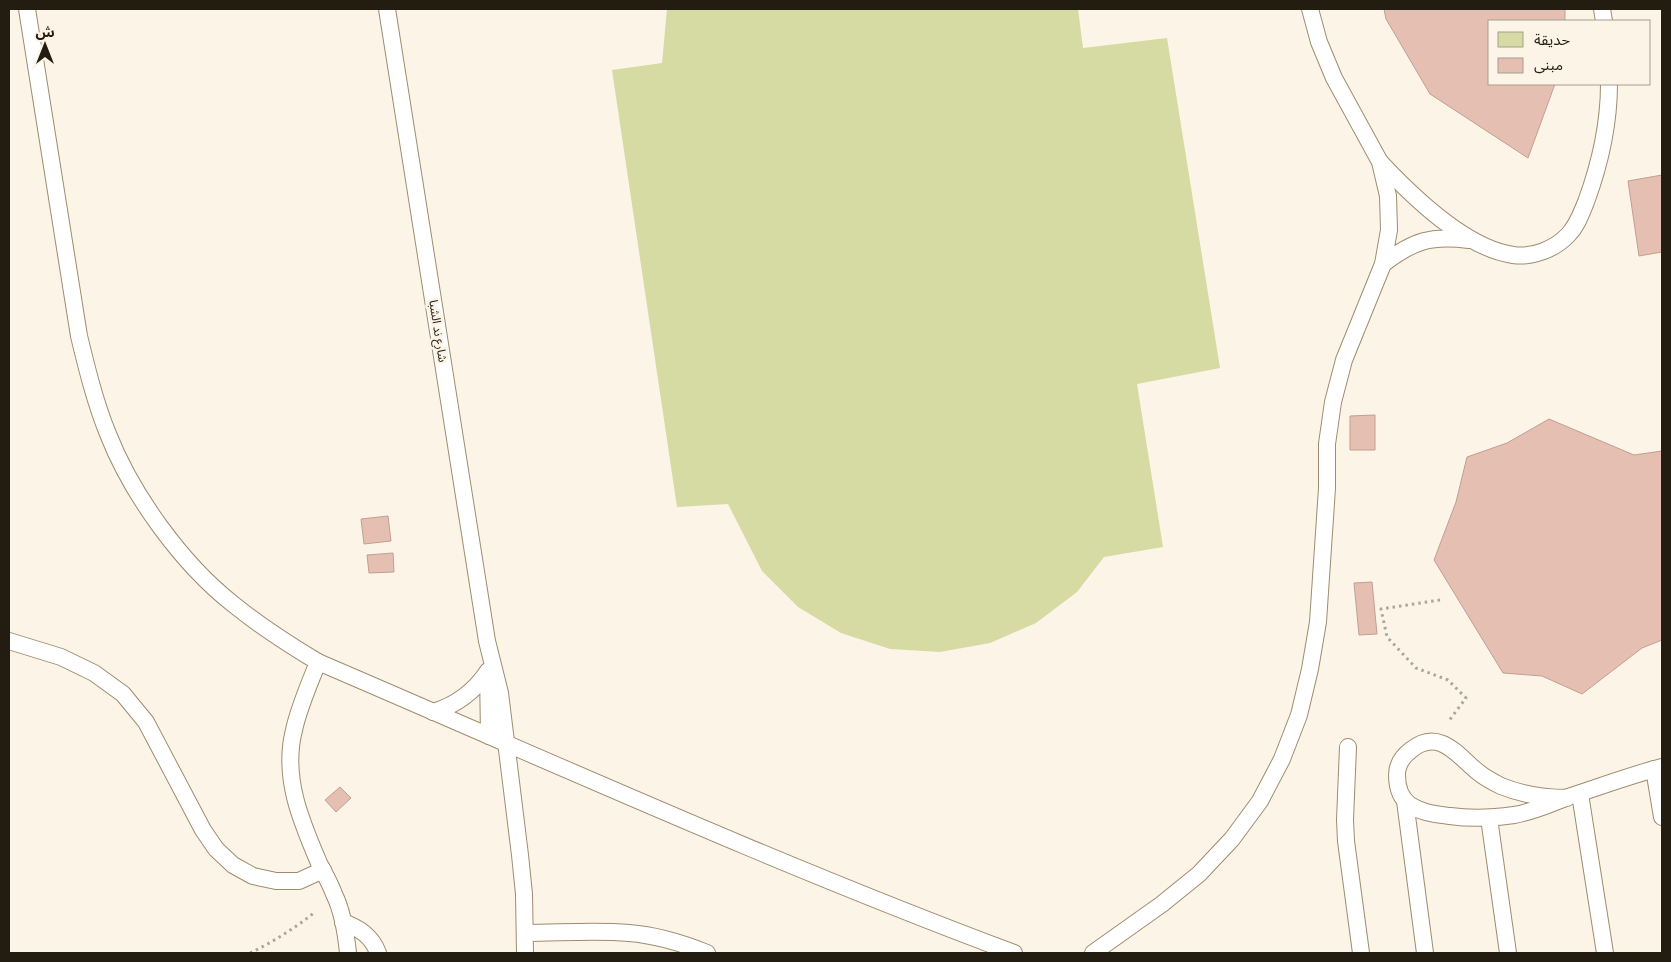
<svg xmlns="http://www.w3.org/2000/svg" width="1671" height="962" viewBox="0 0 1671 962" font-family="Raleway,'Noto Sans Arabic',sans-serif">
<rect width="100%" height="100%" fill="#fcf4e7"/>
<polygon fill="#d5dba3" points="667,9 1078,9 1083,48 1167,38 1220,368 1137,384 1163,547 1104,557 1077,592 1036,623 990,643 940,652 890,649 841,633 798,607 762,571 728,504 677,507 612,70 662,63"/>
<g fill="#e5bfb2" stroke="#c39e92">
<polygon points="1384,9 1565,9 1565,21 1490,21 1490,84 1555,84 1528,158 1430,94 1386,19"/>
<polygon points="1662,175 1662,252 1639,256 1628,181"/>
<polygon points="1375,415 1375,450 1350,450 1350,416"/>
<polygon points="1549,419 1634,455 1662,451 1662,640 1642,648 1582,694 1542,676 1503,673 1434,560 1456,502 1467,457 1507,443"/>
<polygon points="388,516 391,541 364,544 361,519"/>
<polygon points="393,553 394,572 369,573 367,555"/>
<polygon points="1372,582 1377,634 1359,635 1354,583"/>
<polygon points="340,787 351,798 336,812 325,800"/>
</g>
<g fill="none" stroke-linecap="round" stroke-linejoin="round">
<defs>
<g id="service">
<path d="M27,9L79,336C87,369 95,402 108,434C132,495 182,564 233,604C260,626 288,644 318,662C549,761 778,865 1014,953"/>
<polyline points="387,9 487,641 500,693 520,855 524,894 525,953"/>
<polyline points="1602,9 1604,21"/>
<path d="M1381,163C1413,197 1465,248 1513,255C1532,258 1555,249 1568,235C1577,226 1581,214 1586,202C1600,164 1609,124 1609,84"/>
<path d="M1383,264C1413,241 1430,235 1469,240"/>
<polyline points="9,641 61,657 94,673 123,694 146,722 203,830 216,849 233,865 253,876 276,881 299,881 323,870"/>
<path d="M318,662C309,685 299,707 294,730C282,777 301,821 319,863C324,873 330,883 334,894C343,912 346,933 348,953"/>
<polyline points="488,671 489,736"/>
<path d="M433,712C457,705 474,692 488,671"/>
<polyline points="1348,747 1345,820 1346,841 1361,953"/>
<polyline points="1654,769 1662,817"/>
<polyline points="1580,794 1605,953"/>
<path d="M1567,798C1543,798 1523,795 1501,786C1493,782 1484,777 1478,772C1458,756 1439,727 1411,750C1403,756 1397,765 1397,775C1397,787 1400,798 1410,805C1422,813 1436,814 1450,816C1471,819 1493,818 1514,815C1533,812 1550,804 1568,797C1599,787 1631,775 1662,767"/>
<polyline points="1405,801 1425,953"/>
<polyline points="1489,818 1508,953"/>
<path d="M343,922C359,928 372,936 378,953"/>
<path d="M525,933C559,933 595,930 629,933C656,935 682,943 707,953"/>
<polyline points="1093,953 1162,904 1199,874 1232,839 1260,801 1282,759 1299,715 1310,669 1318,622 1327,488 1327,444 1333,402 1344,360 1383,264 1389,230 1388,196 1380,162 1334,78 1319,42 1310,9"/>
</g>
</defs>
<use href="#service" stroke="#9f8c6f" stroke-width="18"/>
<g stroke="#aca599" stroke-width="3" stroke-dasharray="2.5 4" stroke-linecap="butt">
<polyline points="1440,600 1381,609 1387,637 1416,668 1448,680 1466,698 1448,722"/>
<path d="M250,953C273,942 295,928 315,912"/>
</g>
<use href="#service" stroke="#fff" stroke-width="16"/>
</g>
<g text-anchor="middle" stroke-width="5" stroke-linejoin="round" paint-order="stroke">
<g font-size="12" fill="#231c11" stroke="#fcf4e7">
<text transform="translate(438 331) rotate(81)" y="4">شارع ند الشبا</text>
</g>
</g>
<rect width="1671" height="962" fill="none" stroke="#231c11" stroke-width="20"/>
<rect x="1488" y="20" width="162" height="65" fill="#fcf4e7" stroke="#a59e91"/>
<rect x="1498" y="32" width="25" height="15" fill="#d5dba3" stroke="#a59e91"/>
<text x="1534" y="45" font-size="15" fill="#231c11">حديقة</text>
<rect x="1498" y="58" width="25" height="15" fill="#e5bfb2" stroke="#a59e91"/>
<text x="1534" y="70" font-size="15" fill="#231c11">مبنى</text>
<g transform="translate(45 45)" stroke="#fcf4e7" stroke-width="4" paint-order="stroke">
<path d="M0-4L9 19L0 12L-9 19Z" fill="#231c11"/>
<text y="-8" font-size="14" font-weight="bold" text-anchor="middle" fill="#231c11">ش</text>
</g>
</svg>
